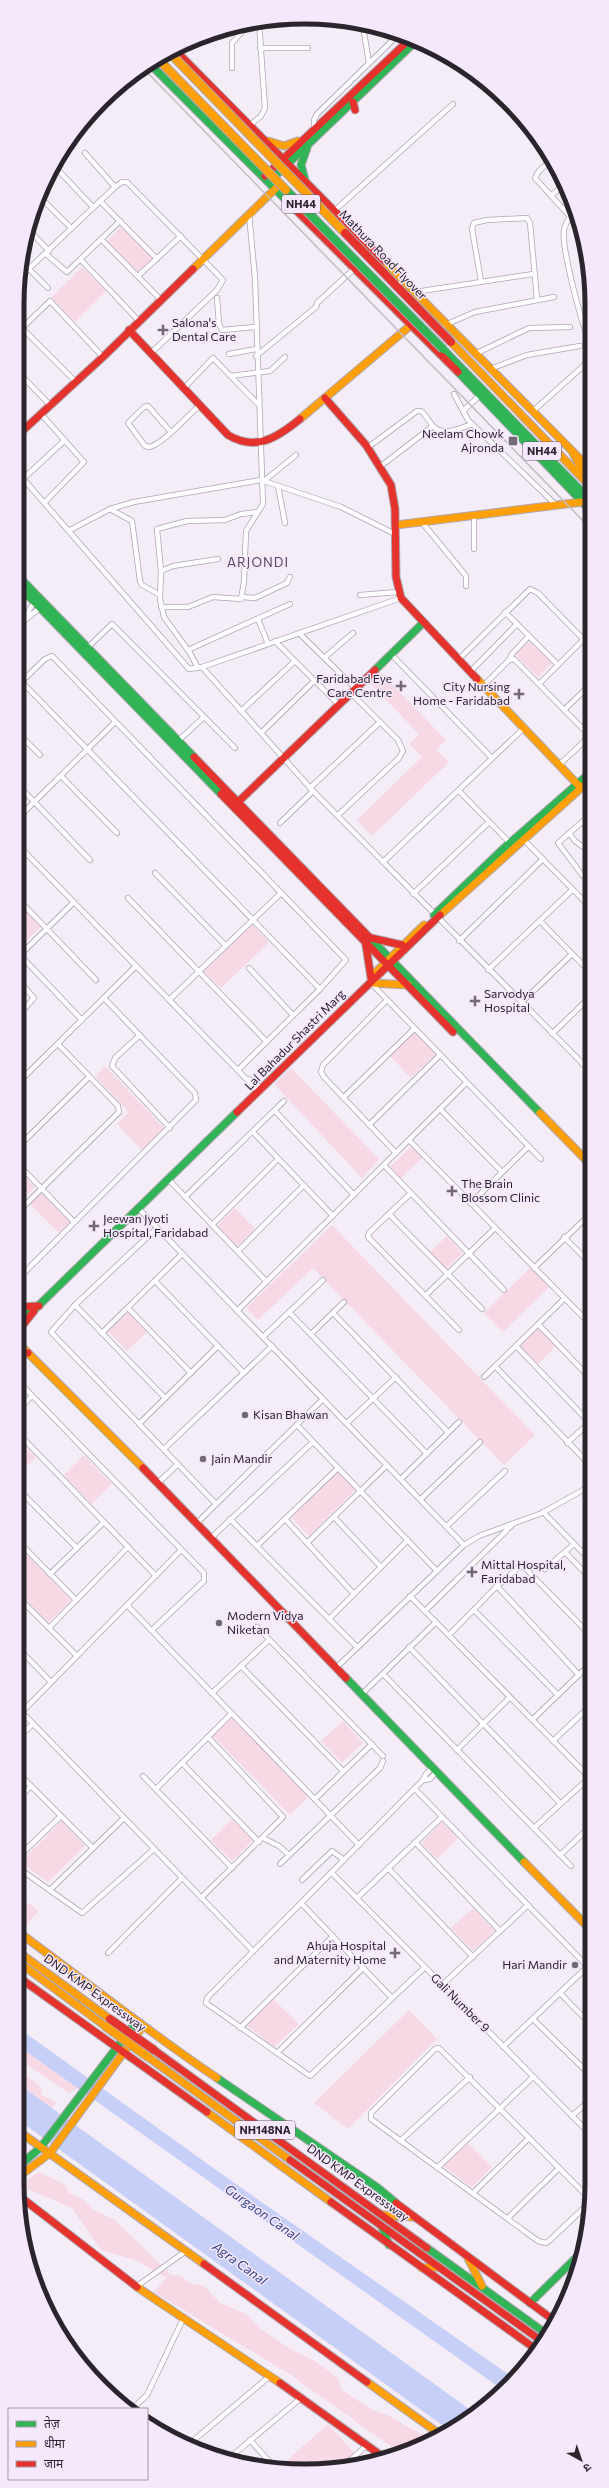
<svg xmlns="http://www.w3.org/2000/svg" width="609" height="2488" viewBox="0 0 609 2488" font-family="Commissioner,'Noto Sans Devanagari',sans-serif">
<rect width="100%" height="100%" fill="#f4ecf7"/>
<g fill="#f7d8e5">
<polygon points="121,227 153,258 139,273 107,241"/>
<polygon points="82,267 106,291 75,322 51,298"/>
<polygon points="529,640 552,663 538,677 515,654"/>
<polygon points="379,671 446,740 436,750 449,762 372,836 357,820 422,757 409,744 419,734 368,681"/>
<polygon points="19,903 41,927 19,947"/>
<polygon points="252,924 269,942 221,988 204,971"/>
<polygon points="415,1032 436,1054 411,1078 390,1056"/>
<polygon points="105,1066 164,1128 142,1150 117,1124 129,1112 95,1076"/>
<polygon points="291,1068 379,1159 362,1178 274,1084"/>
<polygon points="412,1146 423,1157 401,1178 390,1167"/>
<polygon points="18,1170 35,1187 24,1197 18,1192"/>
<polygon points="41,1192 71,1221 59,1233 29,1203"/>
<polygon points="235,1208 255,1229 237,1247 217,1226"/>
<polygon points="332,1225 535,1435 504,1465 313,1268 258,1320 246,1308"/>
<polygon points="447,1236 463,1253 446,1269 430,1252"/>
<polygon points="531,1267 550,1286 503,1332 484,1313"/>
<polygon points="128,1312 147,1332 127,1351 108,1331"/>
<polygon points="538,1328 556,1346 538,1364 520,1347"/>
<polygon points="18,1439 36,1457 18,1475"/>
<polygon points="84,1455 112,1484 91,1504 64,1475"/>
<polygon points="338,1470 356,1489 309,1536 290,1516"/>
<polygon points="21,1549 71,1600 48,1623 18,1592 18,1552"/>
<polygon points="232,1718 309,1796 290,1815 213,1736"/>
<polygon points="343,1721 363,1743 342,1763 321,1741"/>
<polygon points="232,1819 253,1840 232,1861 211,1840"/>
<polygon points="62,1821 85,1846 48,1882 20,1862"/>
<polygon points="442,1822 458,1838 437,1859 421,1843"/>
<polygon points="17,1895 39,1911 22,1929 17,1925"/>
<polygon points="473,1908 495,1931 473,1951 451,1928"/>
<polygon points="272,1998 299,2024 274,2047 245,2024"/>
<polygon points="409,2010 437,2039 348,2129 314,2103"/>
<polygon points="17,2045 78,2088 69,2093 17,2058"/>
<polygon points="590,2054 590,2071 581,2062"/>
<polygon points="17,2068 43,2089 40,2094 54,2101 56,2104 52,2108 17,2083"/>
<polygon points="467,2142 492,2167 472,2187 442,2165"/>
<polygon points="39,2172 64,2184 69,2193 84,2200 94,2210 115,2220 171,2275 180,2276 192,2284 204,2286 220,2303 246,2314 261,2329 290,2349 313,2360 338,2378 341,2390 373,2410 389,2416 433,2441 400,2453 288,2373 154,2292 166,2278 138,2261 101,2250 72,2208 19,2185"/>
<polygon points="328,2424 355,2454 344,2465 287,2470 282,2465"/>
</g>
<g fill="#c5cff7">
<polygon points="17,2027 223,2175 515,2379 503,2390 17,2045"/>
<polygon points="17,2083 60,2114 476,2414 449,2430 17,2119"/>
</g>
<g fill="none" stroke-linecap="round" stroke-linejoin="round">
<defs>
<g id="street">
<polyline points="363,26 369,63"/>
<polyline points="260,48 308,48"/>
<polyline points="232,68 232,43 250,23"/>
<polyline points="250,125 261,116 265,108 259,22"/>
<polyline points="314,128 314,120 317,114 397,36"/>
<polyline points="85,153 115,187"/>
<polyline points="550,161 539,171 535,178 576,223"/>
<polyline points="58,170 93,207"/>
<polyline points="39,196 71,228"/>
<polyline points="551,196 564,184"/>
<polyline points="100,201 157,259"/>
<polyline points="334,211 453,104"/>
<path d="M573,214C569,218 565,224 564,230C561,247 582,325 590,343"/>
<polyline points="28,229 49,251"/>
<polyline points="101,239 160,299"/>
<polyline points="46,254 67,272 120,221"/>
<polyline points="81,260 139,321"/>
<polyline points="29,269 48,288"/>
<polyline points="138,276 181,236"/>
<polyline points="19,278 115,187 122,182 127,182 223,280 217,290 151,353"/>
<polyline points="481,281 472,229 474,223 487,220 527,218 530,223 537,299"/>
<polyline points="415,292 533,274"/>
<polyline points="217,298 219,324 222,330 255,327"/>
<polyline points="445,325 475,312 554,297"/>
<polyline points="22,328 76,382"/>
<polyline points="19,331 50,301 103,357"/>
<polyline points="229,354 256,349"/>
<polyline points="475,354 529,328 570,327"/>
<polyline points="256,356 316,307 317,303 355,268"/>
<polyline points="490,369 527,355 580,346"/>
<polyline points="19,373 50,405"/>
<polyline points="231,376 270,371 285,357"/>
<polyline points="19,382 24,378"/>
<polyline points="184,388 213,358 258,404"/>
<polyline points="454,394 468,420 555,504"/>
<polyline points="463,411 480,395"/>
<polyline points="532,412 590,360"/>
<polyline points="41,414 84,462 45,502"/>
<path d="M170,431L148,406L144,407L128,423L145,446L150,447C166,441 186,417 200,405"/>
<path d="M367,448L417,411H421C426,415 429,422 433,426C443,437 461,428 472,424"/>
<polyline points="381,466 433,426"/>
<polyline points="19,474 189,669 202,667 401,598"/>
<polyline points="23,479 65,440"/>
<polyline points="264,481 296,455"/>
<polyline points="278,486 285,523"/>
<polyline points="110,509 132,521 140,581 142,585 160,595"/>
<polyline points="421,521 466,576 466,586"/>
<polyline points="70,530 110,509 134,502 261,480 341,507 395,534"/>
<polyline points="474,549 474,516"/>
<polyline points="161,571 173,566 218,559"/>
<polyline points="360,595 398,592"/>
<polyline points="242,597 255,598 287,583 290,577"/>
<polyline points="161,607 188,607 213,597 241,599 244,582 246,531 263,504 255,278 249,214"/>
<polyline points="505,612 558,665"/>
<polyline points="27,617 30,608 36,602"/>
<polyline points="258,619 268,644"/>
<polyline points="19,625 41,607"/>
<polyline points="299,633 356,689"/>
<polyline points="275,641 339,705"/>
<polyline points="87,648 112,624 235,748"/>
<polyline points="188,650 290,604"/>
<polyline points="391,654 492,758"/>
<polyline points="324,658 353,633"/>
<polyline points="459,659 530,589 538,593 590,646"/>
<polyline points="509,660 512,654 529,636"/>
<polyline points="202,667 313,791 590,1071"/>
<polyline points="198,668 190,653 164,617 160,599 161,571 157,529 187,521 225,520 241,514 258,512"/>
<polyline points="471,671 517,624"/>
<polyline points="19,679 320,989"/>
<polyline points="19,684 45,659 52,656 55,659 346,960 320,989 238,1070"/>
<polyline points="539,684 583,640"/>
<polyline points="484,685 509,660 514,659 590,736"/>
<polyline points="564,710 590,685"/>
<polyline points="241,711 295,661"/>
<polyline points="261,733 315,680"/>
<polyline points="19,734 40,755"/>
<polyline points="178,741 204,717"/>
<polyline points="559,765 590,736"/>
<polyline points="61,776 117,833"/>
<polyline points="19,786 90,860"/>
<polyline points="310,788 380,722"/>
<polyline points="459,791 507,840"/>
<polyline points="338,815 399,758 403,751 398,740 351,693"/>
<polyline points="19,817 115,722"/>
<polyline points="280,823 313,791"/>
<polyline points="569,833 575,841 590,852"/>
<polyline points="522,838 590,907"/>
<polyline points="19,846 259,1092"/>
<polyline points="383,862 525,727"/>
<polyline points="155,873 226,946"/>
<polyline points="590,875 583,876 558,843 590,815"/>
<polyline points="413,894 489,822"/>
<polyline points="128,898 267,1042"/>
<polyline points="19,900 96,980"/>
<polyline points="540,921 590,972"/>
<polyline points="459,941 543,859"/>
<polyline points="20,955 82,1020"/>
<polyline points="19,956 74,902"/>
<polyline points="249,968 293,1015"/>
<polyline points="488,970 572,890"/>
<polyline points="371,983 541,1159"/>
<polyline points="169,1000 281,893"/>
<polyline points="387,1000 323,1065 321,1072 324,1077 396,1153"/>
<polyline points="521,1003 572,954"/>
<polyline points="19,1015 34,998 19,981"/>
<polyline points="552,1034 590,997"/>
<polyline points="140,1035 115,1058 112,1066 170,1128"/>
<polyline points="582,1064 590,1057"/>
<polyline points="247,1079 252,1080 262,1090"/>
<polyline points="18,1083 136,966"/>
<polyline points="343,1098 414,1029"/>
<polyline points="440,1109 502,1172"/>
<polyline points="275,1111 354,1195"/>
<polyline points="369,1125 440,1055"/>
<polyline points="253,1132 333,1216"/>
<polyline points="409,1140 590,1324"/>
<polyline points="18,1147 89,1077"/>
<polyline points="18,1164 74,1222"/>
<polyline points="384,1165 504,1290"/>
<polyline points="169,1180 267,1282"/>
<polyline points="411,1193 369,1233 368,1237 459,1330"/>
<polyline points="185,1197 284,1101"/>
<polyline points="471,1203 529,1146"/>
<polyline points="140,1210 464,1545"/>
<polyline points="18,1212 119,1112 118,1106 58,1044"/>
<polyline points="389,1214 482,1309"/>
<polyline points="212,1225 278,1159"/>
<polyline points="157,1228 75,1305 51,1332 216,1504"/>
<polyline points="564,1237 590,1263"/>
<polyline points="238,1251 304,1185"/>
<polyline points="534,1268 585,1219 590,1219"/>
<polyline points="18,1279 196,1100 195,1093 104,998"/>
<polyline points="155,1281 244,1373"/>
<polyline points="425,1296 495,1228"/>
<polyline points="75,1305 165,1398"/>
<polyline points="128,1308 191,1373"/>
<polyline points="237,1311 466,1083"/>
<polyline points="289,1312 427,1454"/>
<polyline points="333,1313 448,1432"/>
<polyline points="538,1324 590,1378"/>
<polyline points="102,1333 182,1254"/>
<polyline points="311,1334 344,1302"/>
<polyline points="263,1337 323,1280"/>
<polyline points="516,1346 589,1422"/>
<polyline points="495,1366 590,1465"/>
<polyline points="484,1377 564,1299"/>
<polyline points="18,1381 204,1573 204,1581 152,1630"/>
<polyline points="18,1410 32,1396"/>
<polyline points="347,1423 396,1377"/>
<polyline points="139,1424 218,1346"/>
<polyline points="297,1425 437,1571"/>
<polyline points="18,1433 156,1576"/>
<polyline points="567,1443 590,1422"/>
<polyline points="164,1449 272,1346"/>
<polyline points="401,1479 459,1422"/>
<polyline points="158,1483 178,1464"/>
<polyline points="18,1489 77,1548"/>
<polyline points="421,1499 480,1442"/>
<polyline points="543,1512 590,1560"/>
<polyline points="334,1517 381,1567"/>
<polyline points="230,1519 357,1647"/>
<polyline points="285,1519 354,1594"/>
<polyline points="198,1522 323,1399"/>
<polyline points="447,1526 505,1471"/>
<polyline points="212,1537 313,1442"/>
<polyline points="18,1541 76,1600"/>
<polyline points="307,1543 387,1465"/>
<polyline points="257,1546 338,1468"/>
<polyline points="565,1552 590,1578"/>
<polyline points="545,1569 574,1544"/>
<polyline points="50,1574 104,1522"/>
<polyline points="497,1586 579,1675"/>
<polyline points="410,1596 590,1778"/>
<polyline points="18,1597 77,1656"/>
<polyline points="127,1605 359,1845"/>
<polyline points="474,1610 558,1695"/>
<polyline points="587,1610 590,1608"/>
<polyline points="425,1611 512,1525"/>
<polyline points="329,1619 408,1540"/>
<polyline points="257,1627 383,1756"/>
<polyline points="49,1628 128,1547"/>
<polyline points="449,1635 497,1586 520,1566 525,1568 590,1635"/>
<polyline points="409,1647 560,1803"/>
<polyline points="18,1648 51,1682"/>
<polyline points="241,1666 343,1771"/>
<polyline points="337,1667 464,1545 479,1536 542,1513 590,1486"/>
<polyline points="383,1674 571,1866"/>
<polyline points="212,1693 269,1640"/>
<polyline points="362,1694 436,1622"/>
<polyline points="18,1708 253,1951"/>
<polyline points="22,1712 181,1550"/>
<polyline points="532,1720 590,1664"/>
<polyline points="18,1738 33,1724"/>
<polyline points="553,1741 590,1706"/>
<polyline points="457,1750 509,1698"/>
<polyline points="182,1763 259,1842"/>
<polyline points="432,1768 426,1774 423,1780 430,1779 436,1772"/>
<polyline points="18,1773 93,1848"/>
<polyline points="143,1776 232,1868"/>
<polyline points="423,1780 207,1998 206,2003 310,2076 425,1967"/>
<polyline points="156,1789 232,1713"/>
<polyline points="415,1789 590,1969"/>
<polyline points="18,1799 31,1786"/>
<polyline points="315,1799 372,1744"/>
<polyline points="534,1828 589,1778"/>
<polyline points="263,1838 279,1846 289,1855"/>
<polyline points="415,1842 500,1931"/>
<polyline points="560,1855 590,1827"/>
<polyline points="17,1858 61,1816"/>
<polyline points="280,1864 380,1768 383,1761"/>
<polyline points="17,1867 82,1913 154,1849"/>
<polyline points="388,1868 473,1957"/>
<polyline points="331,1872 590,2134"/>
<polyline points="302,1880 332,1851 344,1860"/>
<polyline points="50,1890 124,1818"/>
<polyline points="201,1898 283,1817 208,1737"/>
<polyline points="357,1898 442,1817"/>
<polyline points="301,1903 392,1998"/>
<polyline points="108,1953 182,1878"/>
<polyline points="442,1985 528,1905"/>
<polyline points="560,1993 590,2024"/>
<polyline points="533,2019 590,2075"/>
<polyline points="240,2028 333,1936"/>
<polyline points="503,2047 587,1967"/>
<polyline points="277,2053 363,1968"/>
<polyline points="572,2116 590,2100"/>
<polyline points="400,2141 470,2077"/>
<polyline points="437,2168 533,2077"/>
<polyline points="473,2193 529,2138"/>
<polyline points="590,2202 549,2241 546,2243 538,2241 375,2122 371,2119 371,2113 435,2049 439,2048 590,2199"/>
<polyline points="508,2218 559,2168"/>
<polyline points="137,2286 186,2251"/>
<polyline points="132,2409 147,2395 183,2319"/>
<polyline points="250,2440 276,2469"/>
<polyline points="188,2445 270,2376"/>
<polyline points="227,2460 301,2398"/>
<polyline points="346,2464 367,2445"/>
</g>
<g id="fast">
<polyline points="150,64 287,201"/>
<polyline points="271,180 415,42"/>
<polyline points="305,180 301,165 307,148"/>
<polyline points="443,349 590,500"/>
<polyline points="458,372 590,510"/>
<polyline points="19,577 194,757"/>
<polyline points="19,586 221,794"/>
<polyline points="375,670 423,623"/>
<polyline points="434,915 503,849 590,773"/>
<polyline points="370,938 540,1113"/>
<polyline points="18,1317 34,1310 237,1112"/>
<polyline points="346,1678 524,1862"/>
<polyline points="217,2078 378,2188 396,2203"/>
<polyline points="17,2168 41,2147 136,2022"/>
<polyline points="382,2227 389,2245"/>
<polyline points="427,2248 548,2335"/>
<polyline points="530,2303 582,2252"/>
</g>
<g id="slow">
<polyline points="268,141 284,146 298,141"/>
<polyline points="384,261 590,469"/>
<polyline points="193,269 276,188"/>
<polyline points="451,342 590,486"/>
<polyline points="300,419 411,325"/>
<polyline points="573,453 588,480"/>
<polyline points="396,525 582,502"/>
<polyline points="477,679 581,788"/>
<polyline points="440,915 590,780"/>
<polyline points="376,972 424,925"/>
<polyline points="371,983 408,985"/>
<polyline points="540,1113 590,1164"/>
<polyline points="18,1343 143,1468"/>
<polyline points="524,1862 590,1929"/>
<path d="M17,1931C84,1980 148,2032 217,2078"/>
<polyline points="17,1951 110,2019"/>
<polyline points="17,1961 105,2026"/>
<polyline points="148,2057 290,2160"/>
<polyline points="207,2112 331,2202"/>
<polyline points="17,2130 204,2264"/>
<polyline points="17,2178 50,2153 143,2026"/>
<polyline points="383,2215 413,2217"/>
<polyline points="467,2256 482,2286"/>
<polyline points="422,2268 439,2267"/>
<polyline points="137,2287 280,2383"/>
<polyline points="367,2382 441,2435"/>
</g>
<g id="jam">
<polyline points="174,49 384,261"/>
<polyline points="353,102 355,110"/>
<polyline points="265,176 409,40"/>
<polyline points="287,201 458,372"/>
<path d="M129,330L228,435C256,452 278,437 300,419"/>
<polyline points="325,398 366,445 391,485 395,509 396,577 401,598 477,679"/>
<polyline points="19,434 103,357 193,269"/>
<polyline points="194,757 370,938"/>
<polyline points="221,794 453,1032"/>
<polyline points="235,805 375,670"/>
<polyline points="371,938 402,945"/>
<polyline points="365,939 371,978"/>
<polyline points="237,1112 440,915"/>
<polyline points="18,1307 39,1306"/>
<polyline points="18,1331 34,1311"/>
<polyline points="18,1352 28,1353"/>
<polyline points="143,1468 346,1678"/>
<polyline points="17,1976 207,2112"/>
<polyline points="154,2050 427,2248"/>
<polyline points="290,2160 543,2342"/>
<polyline points="18,2195 137,2287"/>
<polyline points="331,2202 537,2350"/>
<polyline points="396,2203 556,2322"/>
<polyline points="204,2264 367,2382"/>
<polyline points="280,2383 386,2459"/>
</g>
</defs>
<use href="#street" stroke="#ada7b0" stroke-width="6"/>
<use href="#fast" stroke="#ada7b0" stroke-width="9"/>
<use href="#slow" stroke="#ada7b0" stroke-width="9"/>
<use href="#jam" stroke="#ada7b0" stroke-width="9"/>
<use href="#street" stroke="#fdfcfe" stroke-width="4.5"/>
<use href="#fast" stroke="#30b455" stroke-width="7"/>
<use href="#slow" stroke="#ff9f0a" stroke-width="7"/>
<use href="#jam" stroke="#e5322d" stroke-width="7"/>
<polyline stroke="#c0bec1" stroke-width="1.5" points="143,68 590,528"/>
<defs>
<polyline id="fast-bridge" points="286,190 443,349"/>
<g id="slow-bridge">
<polyline points="169,52 345,233"/>
<polyline points="158,59 286,190"/>
<polyline points="105,2026 148,2057"/>
</g>
<g id="jam-bridge">
<polyline points="345,233 451,342"/>
<polyline points="110,2019 154,2050"/>
</g>
</defs>
<use href="#fast-bridge" stroke="#ada7b0" stroke-width="10" stroke-linecap="butt"/>
<use href="#slow-bridge" stroke="#ada7b0" stroke-width="10" stroke-linecap="butt"/>
<use href="#jam-bridge" stroke="#ada7b0" stroke-width="10" stroke-linecap="butt"/>
<use href="#fast-bridge" stroke="#30b455" stroke-width="8"/>
<use href="#slow-bridge" stroke="#ff9f0a" stroke-width="8"/>
<use href="#jam-bridge" stroke="#e5322d" stroke-width="8"/>
</g>
<g fill="#716a74" stroke="#f5e7fc" stroke-width="1.5">
<path d="M161 324h4v4h4v4h-4v4h-4v-4h-4v-4h4z"/>
<rect x="508" y="436" width="10" height="10" rx="2"/>
<path d="M399 680h4v4h4v4h-4v4h-4v-4h-4v-4h4z"/>
<path d="M517 688h4v4h4v4h-4v4h-4v-4h-4v-4h4z"/>
<path d="M473 995h4v4h4v4h-4v4h-4v-4h-4v-4h4z"/>
<path d="M450 1185h4v4h4v4h-4v4h-4v-4h-4v-4h4z"/>
<path d="M92 1220h4v4h4v4h-4v4h-4v-4h-4v-4h4z"/>
<circle cx="245" cy="1415" r="4"/>
<circle cx="203" cy="1459" r="4"/>
<path d="M470 1566h4v4h4v4h-4v4h-4v-4h-4v-4h4z"/>
<circle cx="219" cy="1623" r="4"/>
<path d="M393 1947h4v4h4v4h-4v4h-4v-4h-4v-4h4z"/>
<circle cx="575" cy="1965" r="4"/>
</g>
<g text-anchor="middle" stroke-width="3" stroke-linejoin="round" paint-order="stroke">
<g fill="#f5e7fc" stroke="#675e6b" stroke-width="1">
<rect x="282" y="195" width="38" height="18" rx="3"/>
<rect x="523" y="442" width="38" height="18" rx="3"/>
<rect x="235" y="2121" width="60" height="18" rx="3"/>
</g>
<g font-size="11" font-weight="bold" fill="#2a242d">
<text x="301" y="208">NH44</text>
<text x="542" y="455">NH44</text>
<text x="265" y="2134">NH148NA</text>
</g>
<g font-size="12" fill="#2a242d" stroke="#f5e7fc">
<text transform="translate(383 255) rotate(46)" y="4">Mathura Road Flyover</text>
<text transform="translate(295 1040) rotate(-45)" y="4">Lal Bahadur Shastri Marg</text>
<text transform="translate(95 1993) rotate(36)" y="4">DND KMP Expressway</text>
<text transform="translate(460 2003) rotate(45)" y="4">Gali Number 9</text>
<text transform="translate(358 2183) rotate(36)" y="4">DND KMP Expressway</text>
</g>
<g font-size="12" fill="#2a242d" stroke="#f5e7fc" text-anchor="start">
<text x="172" y="327">Salona's<tspan x="172" dy="14">Dental Care</tspan></text>
<text x="504" y="438" text-anchor="end">Neelam Chowk<tspan x="504" dy="14">Ajronda</tspan></text>
<text x="392" y="683" text-anchor="end">Faridabad Eye<tspan x="392" dy="14">Care Centre</tspan></text>
<text x="510" y="691" text-anchor="end">City Nursing<tspan x="510" dy="14">Home - Faridabad</tspan></text>
<text x="484" y="998">Sarvodya<tspan x="484" dy="14">Hospital</tspan></text>
<text x="461" y="1188">The Brain<tspan x="461" dy="14">Blossom Clinic</tspan></text>
<text x="103" y="1223">Jeewan Jyoti<tspan x="103" dy="14">Hospital, Faridabad</tspan></text>
<text x="253" y="1419">Kisan Bhawan</text>
<text x="211" y="1463">Jain Mandir</text>
<text x="481" y="1569">Mittal Hospital,<tspan x="481" dy="14">Faridabad</tspan></text>
<text x="227" y="1620">Modern Vidya<tspan x="227" dy="14">Niketan</tspan></text>
<text x="386" y="1950" text-anchor="end">Ahuja Hospital<tspan x="386" dy="14">and Maternity Home</tspan></text>
<text x="567" y="1969" text-anchor="end">Hari Mandir</text>
</g>
<g font-size="13" letter-spacing="1" fill="#584a5f" stroke="#f5e7fc">
<text x="258" y="567">ARJONDI</text>
</g>
<g font-size="13" font-style="italic" fill="#364786" stroke="#f5e7fc">
<text transform="translate(262 2212) rotate(35)" y="5">Gurgaon Canal</text>
<text transform="translate(240 2263) rotate(36)" y="5">Agra Canal</text>
</g>
</g>
<path d="M0 0H609V2488H0ZM304 24H305A280 280 0 0 1 585 304V2184A280 280 0 0 1 305 2464H304A280 280 0 0 1 24 2184V304A280 280 0 0 1 304 24Z" fill="#f5e7fc" fill-rule="evenodd"/>
<path fill="none" stroke="#2a242d" stroke-width="5" d="M304 24H305A280 280 0 0 1 585 304V2184A280 280 0 0 1 305 2464H304A280 280 0 0 1 24 2184V304A280 280 0 0 1 304 24Z"/>
<rect x="8" y="2408" width="140" height="72" fill="#f5e7fc" stroke="#a499a9"/>
<rect x="16" y="2421" width="20" height="6" fill="#30b455" stroke="#a499a9"/>
<text x="44" y="2428" font-size="12" fill="#2a242d">तेज़</text>
<rect x="16" y="2441" width="20" height="6" fill="#ff9f0a" stroke="#a499a9"/>
<text x="44" y="2448" font-size="12" fill="#2a242d">धीमा</text>
<rect x="16" y="2461" width="20" height="6" fill="#e5322d" stroke="#a499a9"/>
<text x="44" y="2468" font-size="12" fill="#2a242d">जाम</text>
<g transform="translate(581 2460) rotate(140)" stroke="#f5e7fc" stroke-width="3" paint-order="stroke">
<path d="M0-3L7 15L0 10L-7 15Z" fill="#2a242d"/>
<text y="-6" font-size="11" font-weight="bold" text-anchor="middle" fill="#2a242d">उ</text>
</g>
</svg>
